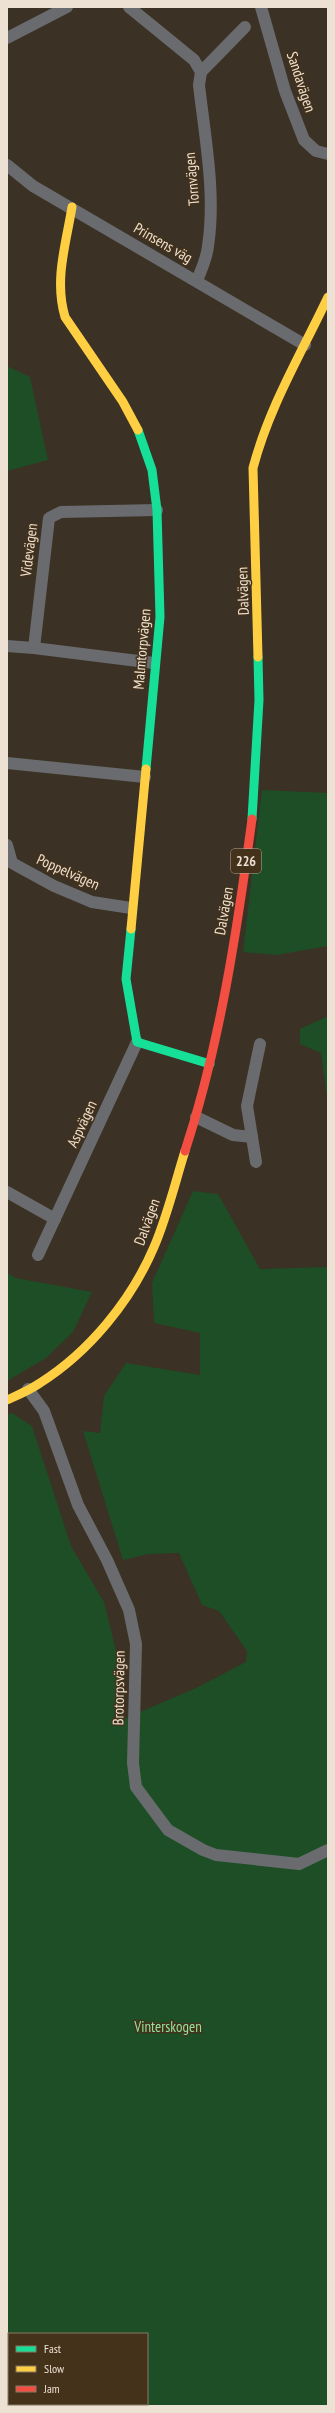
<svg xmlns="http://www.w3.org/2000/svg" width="335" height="2413" viewBox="0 0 335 2413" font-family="'PT Sans Narrow',sans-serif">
<rect width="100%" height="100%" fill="#3b3124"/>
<g fill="#1e4e26" fill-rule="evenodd">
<polygon points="7,366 30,377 48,460 7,471"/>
<polygon points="262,790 328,793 328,946 277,955 243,952"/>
<polygon points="328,1016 328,1104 321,1053 300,1044 300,1029"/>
<path d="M193,1191L218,1194L260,1269L328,1267V2406H7V1415L12,1413L32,1426L71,1546L104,1602L120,1667L114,1720L119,1721L196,1688L246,1662L247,1651L219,1611L202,1605L179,1553L148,1554L123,1560L83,1431L100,1433L104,1396L126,1363L200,1375V1333L154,1323L152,1283ZM9,2334H147V2404H9Z"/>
<polygon points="7,1273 16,1278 92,1292 73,1332 46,1358 7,1381"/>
</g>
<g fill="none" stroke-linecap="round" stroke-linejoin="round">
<g stroke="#696b6e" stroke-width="12">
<path d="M129,7L194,60L201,72L199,85C205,138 216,194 208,246C207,258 201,270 197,281"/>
<polyline points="261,7 285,91 304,140 316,151 328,154"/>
<polyline points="7,38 67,7"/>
<polyline points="201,72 245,27"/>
<polyline points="7,165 33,186 305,345"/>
<polyline points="7,646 34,648 49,518 61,512 157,510"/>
<polyline points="34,648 154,663"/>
<polyline points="7,763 145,777"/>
<polyline points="7,845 12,863 54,886 92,902 131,908"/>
<polyline points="196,1117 233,1135 252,1137"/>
<polyline points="256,1162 247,1106 260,1044"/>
<polyline points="7,1192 55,1219"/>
<polyline points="38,1255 137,1042"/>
<polyline points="28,1389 44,1411 78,1505 107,1560 129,1610 136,1644 133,1763 136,1787 168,1830 203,1850 216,1855 299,1864 328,1850"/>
</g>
<g stroke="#16e098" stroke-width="9">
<polyline points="138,430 152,470 157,510 160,617 146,769"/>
<polyline points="252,819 259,700 258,657"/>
<polyline points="131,929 126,979 137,1042 210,1064"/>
</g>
<g stroke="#ffcf43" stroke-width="9">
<path d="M72,207C66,244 54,280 65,317L123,402L138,430"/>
<path d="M258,657L253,468C269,407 301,354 328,297"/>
<polyline points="131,929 146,769"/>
<path d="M7,1400C18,1395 30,1390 40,1383C89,1352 131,1301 154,1247C167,1217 175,1183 185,1151"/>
</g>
<path stroke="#f24e42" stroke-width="9" d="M185,1151C220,1044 237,931 252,819"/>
</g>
<g text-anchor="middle" stroke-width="3" stroke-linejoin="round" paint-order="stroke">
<rect fill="#44321b" stroke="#baac9c" stroke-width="1" x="231" y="849" width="30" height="24" rx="3"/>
<g font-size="14" font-weight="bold" fill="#ede1d3">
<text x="246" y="866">226</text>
</g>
<g font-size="15" fill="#ede1d3" stroke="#44321b">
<text transform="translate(301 82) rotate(72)" y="5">Sandavägen</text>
<text transform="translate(192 179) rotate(-95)" y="5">Tornvägen</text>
<text transform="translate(163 243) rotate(30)" y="5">Prinsens väg</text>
<text transform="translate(29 550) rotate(-83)" y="5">Videvägen</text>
<text transform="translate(243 591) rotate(-92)" y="5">Dalvägen</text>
<text transform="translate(142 649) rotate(-85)" y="5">Malmtorpvägen</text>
<text transform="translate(68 872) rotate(24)" y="5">Poppelvägen</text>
<text transform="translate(224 911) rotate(-80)" y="5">Dalvägen</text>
<text transform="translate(82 1124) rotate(-65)" y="5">Aspvägen</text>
<text transform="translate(147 1222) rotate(-70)" y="5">Dalvägen</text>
<text transform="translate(119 1688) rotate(-89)" y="5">Brotorpsvägen</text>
</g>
<g font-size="15" fill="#8ee49b" stroke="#44321b">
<text x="168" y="2032">Vinterskogen</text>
</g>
</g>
<rect width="335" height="2413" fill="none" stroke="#ede1d3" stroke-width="16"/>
<rect x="8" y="2333" width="140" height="72" fill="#44321b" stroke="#887865"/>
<rect x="16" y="2346" width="20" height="6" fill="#16e098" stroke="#887865"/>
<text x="44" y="2353" font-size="12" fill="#ede1d3">Fast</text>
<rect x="16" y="2366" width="20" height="6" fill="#ffcf43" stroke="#887865"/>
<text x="44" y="2373" font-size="12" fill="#ede1d3">Slow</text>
<rect x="16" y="2386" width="20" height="6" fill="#f24e42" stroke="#887865"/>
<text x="44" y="2393" font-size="12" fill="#ede1d3">Jam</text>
</svg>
